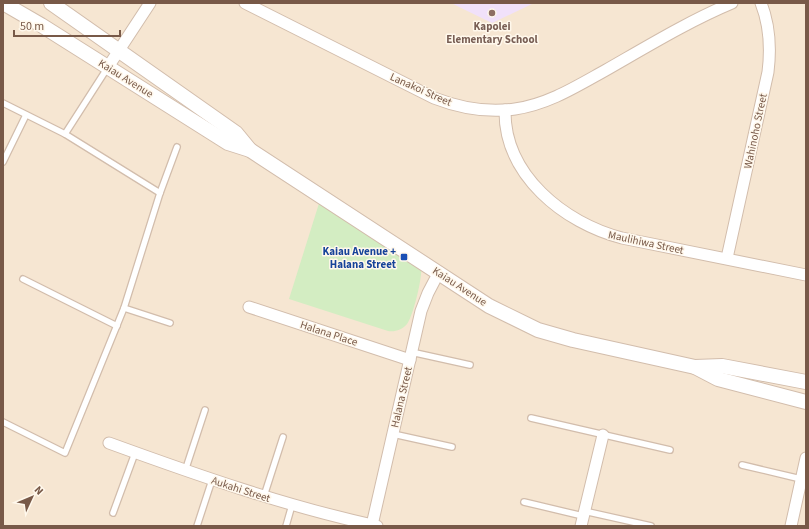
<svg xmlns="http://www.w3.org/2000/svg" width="809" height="529" viewBox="0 0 809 529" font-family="'Source Sans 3',sans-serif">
<rect width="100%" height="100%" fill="#fef4e4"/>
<rect fill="#f6e6d2" x="3" y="3" width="803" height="523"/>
<polygon fill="#f1e1fa" points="451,3 534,3 492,23"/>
<path fill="#d3edc2" d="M321,197L421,267C423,276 413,317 407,324C402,330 395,332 388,331L289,299Z"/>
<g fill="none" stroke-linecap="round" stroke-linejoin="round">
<defs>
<g id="service">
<polyline points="3,103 65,134 160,193"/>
<polyline points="65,134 108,67"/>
<polyline points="3,162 26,115"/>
<polyline points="23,279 117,326"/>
<polyline points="124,308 170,323"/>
<polyline points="411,352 470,365"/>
<polyline points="531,418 670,450"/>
<polyline points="3,422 65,453 124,308 160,193 177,147"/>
<polyline points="393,434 452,447"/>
<polyline points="742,465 801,479"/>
<polyline points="185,471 205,410"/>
<polyline points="264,496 283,437"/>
<polyline points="524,502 583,516"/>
<polyline points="584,511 651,526"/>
<polyline points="113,513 135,453"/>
<polyline points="197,526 212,480"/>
<polyline points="286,526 292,505"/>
</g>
<g id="minor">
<path d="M245,3L434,98C460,108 487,113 515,109C549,104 577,86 606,70C648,46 689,21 732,3"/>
<polyline points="108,67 150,3"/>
<path d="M505,110C504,175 564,223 622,238L806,275"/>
<path d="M727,258L768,72C771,48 770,26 761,3"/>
<polyline points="249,307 410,360"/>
<path d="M109,443C197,475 285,506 377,526"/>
<polyline points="372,525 421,311 428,293 439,272"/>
<polyline points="581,526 603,435"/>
<polyline points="791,526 806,458"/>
</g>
<g id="tertiary">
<polyline points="3,3 41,25 228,143 250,150 489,306 538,330 573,340 695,367 722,366 806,382"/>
<polyline points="51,3 236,133 250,150"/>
<polyline points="695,367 718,379 806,402"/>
</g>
</defs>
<use href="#service" stroke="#d2bdac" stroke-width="8"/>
<use href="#minor" stroke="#d2bdac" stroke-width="13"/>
<use href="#tertiary" stroke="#d2bdac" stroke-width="16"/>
<use href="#service" stroke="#fff" stroke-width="5.5"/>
<use href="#minor" stroke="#fff" stroke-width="11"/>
<use href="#tertiary" stroke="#fff" stroke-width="14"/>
</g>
<circle fill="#8d6e63" stroke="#fff8ec" stroke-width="1.5" cx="492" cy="13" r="4"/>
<rect fill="#1a4fb4" stroke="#fff8ec" stroke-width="1.5" x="400" y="253" width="8" height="8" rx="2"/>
<g text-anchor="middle" stroke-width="3" stroke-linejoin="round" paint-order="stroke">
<g font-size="11" font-weight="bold" fill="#785e54" stroke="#fff8ec">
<text x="492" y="30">Kapolei<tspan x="492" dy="13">Elementary School</tspan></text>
</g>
<g font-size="11" fill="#785948" stroke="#fff8ec">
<text transform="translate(126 78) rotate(32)" y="4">Kaiau Avenue</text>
<text transform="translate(421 89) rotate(24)" y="4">Lanakoi Street</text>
<text transform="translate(755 131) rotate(-78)" y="4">Wahinoho Street</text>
<text transform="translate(646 242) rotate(12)" y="4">Maulihiwa Street</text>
<text transform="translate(460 286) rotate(33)" y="4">Kaiau Avenue</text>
<text transform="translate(329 333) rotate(18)" y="4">Halana Place</text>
<text transform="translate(401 397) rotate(-77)" y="4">Halana Street</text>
<text transform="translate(241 489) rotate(18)" y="4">Aukahi Street</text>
</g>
<g font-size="11" font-weight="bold" fill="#164399" stroke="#fff8ec" text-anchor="end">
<text x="396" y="255">Kaiau Avenue +<tspan x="396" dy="13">Halana Street</tspan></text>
</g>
</g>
<rect width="809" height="529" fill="none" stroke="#785948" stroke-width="8"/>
<g transform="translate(32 497) rotate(46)" stroke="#fff8ec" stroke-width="3" paint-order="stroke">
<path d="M0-3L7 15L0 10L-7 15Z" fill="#785948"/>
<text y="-6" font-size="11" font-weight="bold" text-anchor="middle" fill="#785948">N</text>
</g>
<path d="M14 30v6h106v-6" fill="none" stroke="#785948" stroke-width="2"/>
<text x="20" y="30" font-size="12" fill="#785948" stroke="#fff8ec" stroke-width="3" paint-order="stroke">50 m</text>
</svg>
